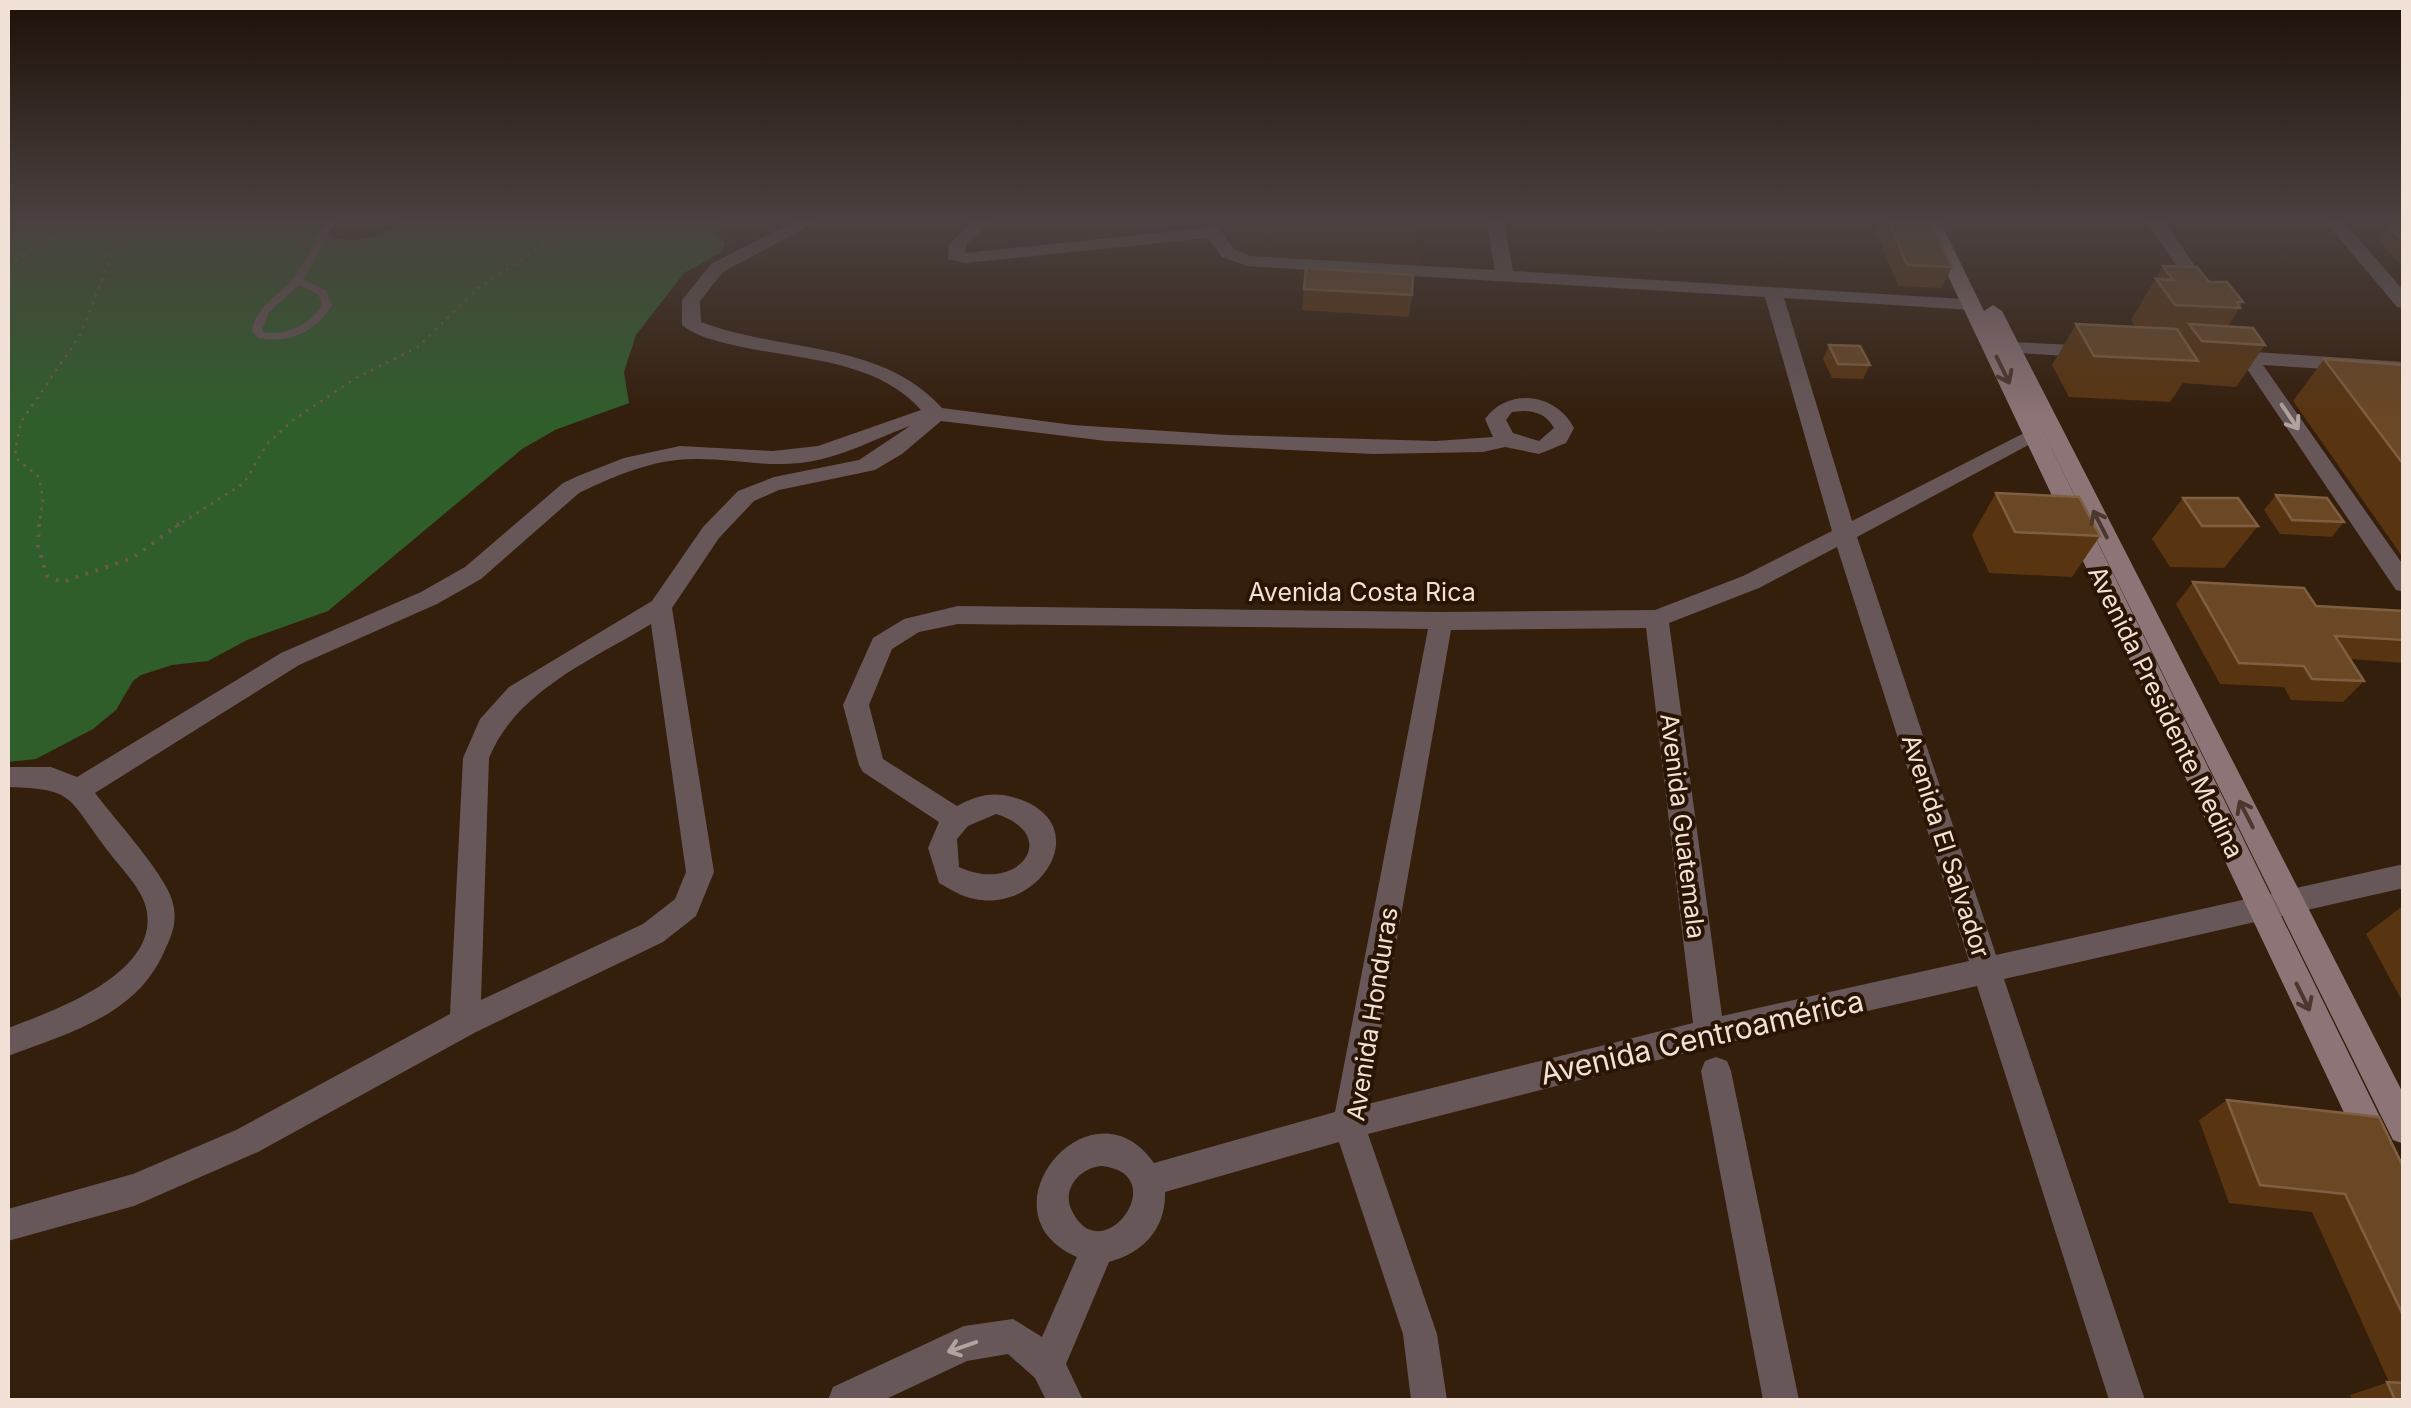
<svg xmlns="http://www.w3.org/2000/svg" width="2411" height="1408" viewBox="0 0 2411 1408" font-family="Inter,sans-serif">
<rect width="100%" height="100%" fill="#341e0c"/>
<polygon fill="#41240d" points="1231,221 1415,221 1419,265 1269,259 1243,253 1227,237"/>
<path fill="#305e2b" d="M8,221H317C335,255 382,237 406,221H721L718,235L725,243L720,253L684,273L636,335L624,372L629,403L555,430L522,449L328,611L247,640L208,661L172,665L141,675L133,681L116,710L93,729L36,759L8,762Z"/>
<g fill="none" stroke-linecap="round" stroke-linejoin="round">
<g stroke="#6f5b4b" stroke-width="2.5" stroke-dasharray="2.5 6" stroke-linecap="butt">
<polyline points="8,240 51,221"/>
<polyline points="8,265 77,221"/>
<polyline points="39,527 43,499 39,477 17,459 15,450 21,422 81,334 113,252 131,221"/>
<polyline points="175,527 244,483 267,444 293,420 356,378 418,347 478,288 553,239 573,221"/>
</g>
<polyline stroke="#6f5b4b" stroke-width="4" stroke-dasharray="2.5 8" stroke-linecap="butt" points="39,524 38,546 47,576 62,582 133,558 179,524"/>
<path fill="#675759" fill-rule="evenodd" d="M326,221H336L303,280L326,290L332,305C316,332 289,344 258,338L252,331C256,305 280,296 295,276C308,260 315,239 326,221ZM299,285L318,294L322,305C308,326 290,334 265,333L262,330L269,312Z"/>
<g fill="#675759" fill-rule="evenodd">
<path d="M795,221H818L723,272L700,301L701,322C782,353 881,340 942,408L1073,425L1228,435L1436,441L1493,437L1485,419C1508,387 1556,393 1574,428L1566,443L1539,454L1505,447L1483,452L1373,454L1106,441L941,421L902,454L875,470L779,490L754,501L719,538L672,608L714,872L696,916L663,942L476,1032L258,1152L134,1206L8,1241V1209L133,1174L236,1130L450,1014L463,758L480,719L509,687L652,601L703,527L738,491L774,477L859,460L910,426C874,439 839,459 800,463C766,467 732,459 698,459C656,458 616,475 579,493L481,579L437,604L299,665L95,793C113,817 165,874 172,900C178,920 173,933 164,952C136,1016 68,1033 8,1056V1028C53,1011 166,972 145,904C139,885 117,864 105,847C67,796 74,789 8,787V767H51L77,777L281,653L421,592L465,567L563,483L578,476L624,458L680,446L773,451L818,446L921,410C875,358 796,360 733,345C716,341 695,336 682,325V300L711,264ZM1523,411C1536,411 1547,415 1554,428L1539,441L1513,433L1506,420L1512,412ZM651,624L686,872L675,899L643,924L481,1000L489,758C516,691 592,660 651,624Z"/>
<path d="M973,221H993L967,243L965,253L1213,227L1219,228L1234,249L1250,256L1495,270L1486,221H1504L1513,271L1978,300V308L1971,310L1784,298L1852,521L2028,431H2042L2045,436L1857,537L1996,955L2404,864V888L2004,979L2145,1400H2109L1977,986L1709,1047L1368,1134L1437,1334L1447,1400H1411L1403,1334L1339,1142L1165,1192C1166,1229 1143,1253 1109,1262L1066,1364L1083,1400H1046L1035,1378L1008,1354L967,1361L884,1400H828L833,1387L964,1326L1013,1319L1042,1337L1077,1257C975,1213 1091,1073 1154,1163L1335,1112L1428,629L958,624L919,632L892,649L869,705L883,759L957,806C978,795 993,791 1016,798C1097,823 1041,913 975,899C962,897 950,889 939,883L928,848L939,822L863,772L859,765L843,705L873,638L904,619L958,606L1441,612L1655,610L1743,576L1832,531L1765,297L1247,266L1222,257L1208,238L965,263L948,259L949,244ZM1837,547L1969,961L1722,1016L1669,623L1759,588ZM1646,628L1693,1023L1368,1104L1451,630ZM996,814C1063,835 1018,895 959,867L957,839L968,826ZM1101,1166C1175,1173 1102,1273 1072,1211C1061,1189 1080,1168 1101,1166Z"/>
<polygon points="2146,221 2164,221 2215,295 2213,299 2199,299"/>
<polygon points="2325,221 2343,221 2404,291 2404,308 2397,307"/>
<polygon points="2234,330 2241,332 2255,352 2404,362 2404,374 2263,365 2404,566 2404,592 2396,590 2243,363 2229,357 2235,352 2224,336"/>
<polygon points="2012,342 2094,346 2104,352 2094,358 2005,352 2002,348"/>
<polygon points="1716,1057 1727,1061 1731,1071 1799,1400 1763,1400 1701,1071 1705,1061"/>
</g>
<polygon fill="#8d7477" fill-rule="evenodd" points="1922,221 1940,221 1984,311 1993,305 2002,311 2404,1095 2404,1144 2393,1140 2038,421 2404,1166 2404,1218 2392,1214"/>
</g>
<g fill="#593410">
<polygon points="1649,221 1712,221 1710,226 1659,231"/>
<polygon points="1878,221 1930,221 1952,267 1941,288 1898,286 1875,228"/>
<polygon points="2390,226 2404,227 2404,269 2379,240"/>
<polygon points="2163,266 2209,282 2243,302 2228,326 2265,345 2236,387 2183,383 2170,402 2069,397 2052,365 2076,324 2136,327 2131,320"/>
<polygon points="1306,268 1412,295 1409,317 1302,310"/>
<polygon points="1829,345 1870,365 1863,379 1832,378 1823,359"/>
<polygon points="2324,359 2404,365 2404,559 2293,401"/>
<polygon points="1996,493 2100,536 2072,577 1989,573 1972,535"/>
<polygon points="2276,495 2344,522 2332,537 2280,534 2264,510"/>
<polygon points="2183,498 2258,526 2224,568 2170,567 2152,539"/>
<polygon points="2193,582 2316,606 2404,611 2404,663 2350,659 2364,681 2343,702 2291,700 2284,687 2220,684 2176,604"/>
<polygon points="2404,905 2404,999 2401,999 2366,934"/>
<polygon points="2227,1100 2404,1169 2404,1400 2352,1400 2350,1395 2389,1382 2312,1212 2229,1203 2199,1120"/>
</g>
<g fill="#6a4725" stroke="#7f5f41" stroke-width="2.5">
<polygon points="1889,221 1930,221 1952,267 1907,265"/>
<polygon points="2390,226 2404,227 2404,242"/>
<polygon points="2163,266 2197,267 2209,282 2227,282 2243,302 2237,302 2240,308 2175,305 2156,279 2173,280"/>
<polygon points="1306,268 1413,275 1412,295 1304,289"/>
<polygon points="2076,324 2177,329 2198,361 2094,356"/>
<polygon points="2189,324 2253,328 2265,345 2202,341"/>
<polygon points="1829,345 1860,346 1870,365 1838,364"/>
<polygon points="2324,359 2404,365 2404,465"/>
<polygon points="1996,493 2079,497 2100,536 2015,532"/>
<polygon points="2276,495 2327,498 2344,522 2292,520"/>
<polygon points="2183,498 2238,498 2258,526 2202,526"/>
<polygon points="2193,582 2304,588 2316,606 2404,611 2404,640 2335,636 2364,681 2312,679 2304,666 2239,663"/>
<polygon points="2227,1100 2379,1117 2404,1169 2404,1317 2345,1194 2260,1185"/>
<polygon points="2387,1382 2404,1383 2404,1400 2395,1400"/>
</g>
<defs><path id="oneway-shaft" d="M-6 0H5M1.5-3L5.5 0L1.5 3" fill="none" stroke-width="1.6" stroke-linecap="round" stroke-linejoin="round" transform="scale(2.5)"/></defs>
<g stroke="#4d362c">
<use href="#oneway-shaft" transform="translate(2003 370) rotate(64)"/>
<use href="#oneway-shaft" transform="translate(2100 524) rotate(-117)"/>
<use href="#oneway-shaft" transform="translate(2246 814) rotate(-117)"/>
<use href="#oneway-shaft" transform="translate(2303 997) rotate(64)"/>
</g>
<g stroke="#b3a39e">
<use href="#oneway-shaft" transform="translate(2290 417) rotate(56)"/>
<use href="#oneway-shaft" transform="translate(962 1347) rotate(161)"/>
</g>
<linearGradient id="sky" x2="0" y2="1"><stop stop-color="#1d1007"/><stop offset="0.53" stop-color="#4a4140"/><stop offset="1" stop-color="#4a4140" stop-opacity="0"/></linearGradient>
<rect width="2411" height="418" fill="url(#sky)"/>
<g text-anchor="middle" stroke-width="8" stroke-linejoin="round" paint-order="stroke">
<g font-size="25" fill="#f1e1d6" stroke="#2a1403">
<text x="1362" y="601">Avenida Costa Rica</text>
<text transform="translate(2166 712) rotate(64)" y="9">Avenida Presidente Medina</text>
<text transform="translate(1683 826) rotate(83)" y="9">Avenida Guatemala</text>
<text transform="translate(1946 846) rotate(72)" y="9">Avenida El Salvador</text>
<text transform="translate(1372 1014) rotate(-81)" y="9">Avenida Honduras</text>
</g>
<g font-size="30" fill="#f1e1d6" stroke="#2a1403">
<text transform="translate(1702 1038) rotate(-13)" y="10">Avenida Centroamérica</text>
</g>
</g>
<rect width="2411" height="1408" fill="none" stroke="#f1e1d6" stroke-width="20"/>
</svg>
